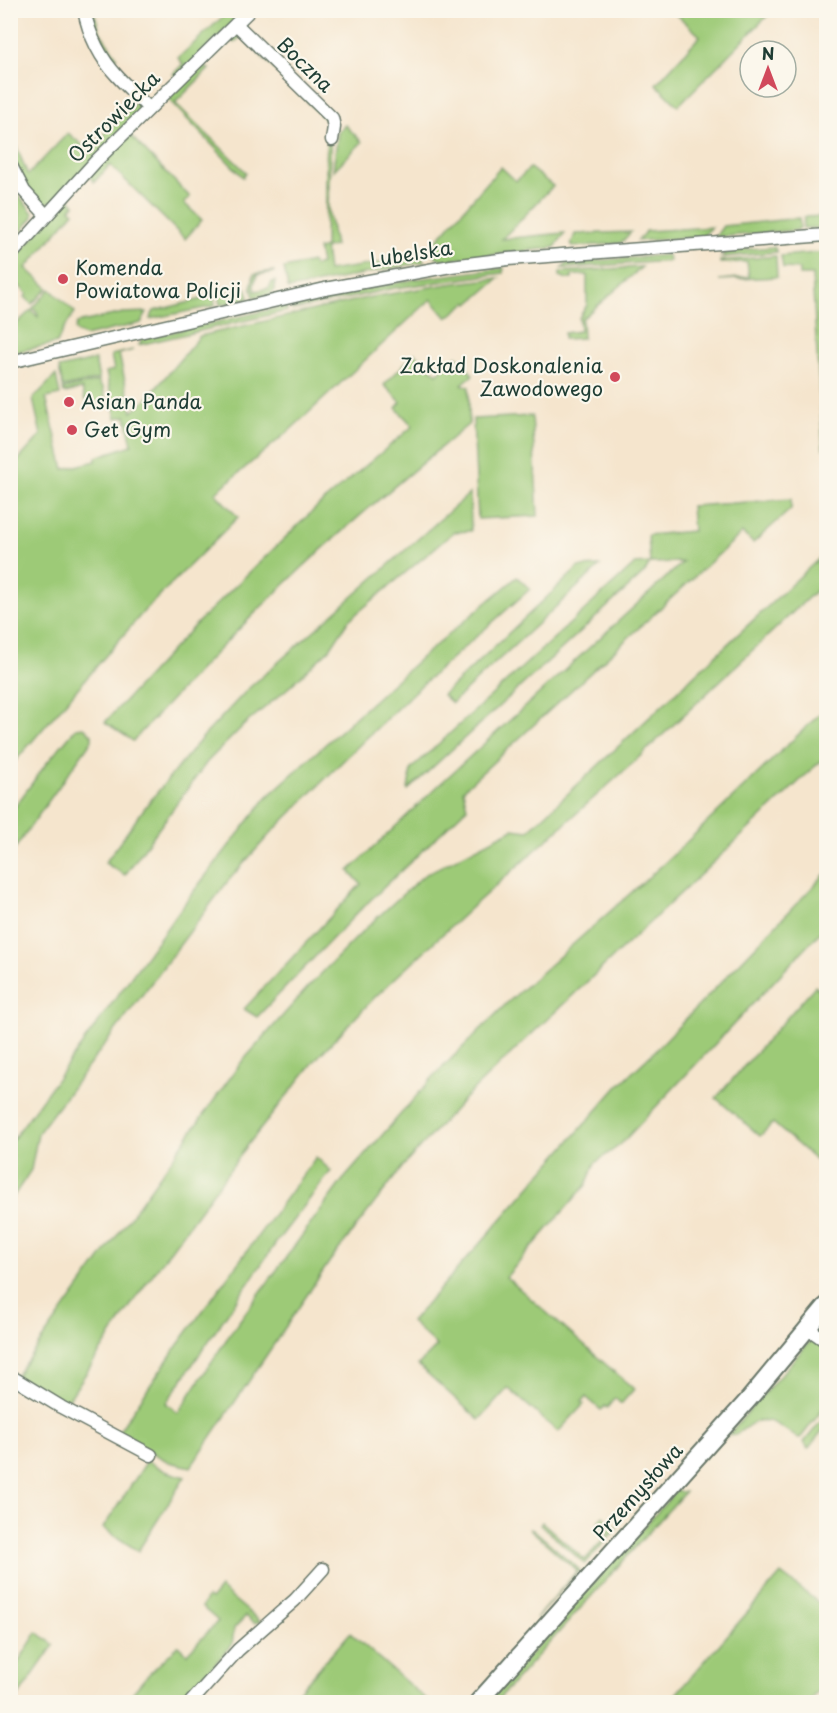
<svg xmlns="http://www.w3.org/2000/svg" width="837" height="1713" viewBox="0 0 837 1713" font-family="'Playpen Sans',sans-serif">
<rect width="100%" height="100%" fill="#fbf7ec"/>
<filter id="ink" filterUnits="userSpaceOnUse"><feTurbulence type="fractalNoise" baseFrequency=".0167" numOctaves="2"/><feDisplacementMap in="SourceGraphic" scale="12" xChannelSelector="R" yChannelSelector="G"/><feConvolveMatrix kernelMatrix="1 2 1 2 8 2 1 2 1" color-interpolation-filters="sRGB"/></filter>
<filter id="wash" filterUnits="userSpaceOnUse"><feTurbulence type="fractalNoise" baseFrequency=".008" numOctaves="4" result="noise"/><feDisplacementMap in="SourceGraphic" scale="24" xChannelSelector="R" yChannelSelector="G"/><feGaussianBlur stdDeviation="1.35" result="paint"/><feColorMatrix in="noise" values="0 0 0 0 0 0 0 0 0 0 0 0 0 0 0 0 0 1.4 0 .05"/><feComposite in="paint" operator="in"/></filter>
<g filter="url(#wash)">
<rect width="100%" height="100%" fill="#f5e5cd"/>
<g fill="#9dca77" stroke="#5e8456" stroke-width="1.5">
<polygon points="87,11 94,11 100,32 117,57 112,62 103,51"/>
<polygon points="229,11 245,11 176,77 173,74 183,64 178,58"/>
<polygon points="678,11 772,11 678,106 656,84 700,36 675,13"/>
<polygon points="233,32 237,32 328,118 331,128 328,208 335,246 325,248 328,271 420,257 423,258 424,262 289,289 288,288 284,268 312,262 314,266 321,264 318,249 325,247 327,121 241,36 234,43 228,37"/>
<polygon points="200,65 209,69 175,103 246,172 243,177 167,98"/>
<path d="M137,102L141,108L140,112L53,201L44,204C30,200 4,153 14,141L28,175L68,133L88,150Z"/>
<polygon points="345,125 362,142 333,171 338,132"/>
<polygon points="128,133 190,197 184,203 202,220 185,239 110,165 94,182 89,176"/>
<path d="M501,167L516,181L530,168L553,186L502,239L565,233L555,247L551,248L448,260C438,260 435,256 429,249Z"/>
<path d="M14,189L33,213V217L11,244V234C23,220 17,209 11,193Z"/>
<polygon points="68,198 75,204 70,209 74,212 26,268 48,288 32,304 25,297 27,294 11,277 11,263"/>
<polygon points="826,216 826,228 803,228 804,217"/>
<polygon points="799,218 800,227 798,230 715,237 723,226"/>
<polygon points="712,227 702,237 637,241 646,231"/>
<polygon points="631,232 621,243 573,247 571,245 575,234"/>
<polygon points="774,247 777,252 721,257 727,251"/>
<polygon points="826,252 826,444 823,448 812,275 799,275 799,269 783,268 781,256"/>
<polygon points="668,255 669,261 562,268 567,263"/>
<polygon points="776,256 777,277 719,280 749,277 747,262 720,263 720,261"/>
<polygon points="642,267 582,319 583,338 564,339 564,333 580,331 579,318 587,305 587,275 572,275 572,279 567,279 560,276 560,272"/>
<polygon points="504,268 503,273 395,288 292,310 291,304 417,279"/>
<polygon points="274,271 274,272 257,275 254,285 255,291 269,288 272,282 275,281 275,290 270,294 254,297 251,287 254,274"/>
<polygon points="499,278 469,304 467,302 447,318 431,299 290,430 215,493 238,517 145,610 11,766 11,468 41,435 33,399 56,375 60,395 46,398 64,469 96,461 96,457 132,445 126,416 116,418 106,372 114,370 111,355 133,350 119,354 132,412 146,400 200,336 366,298 448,284"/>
<polygon points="246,288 249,297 247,299 220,305 218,295"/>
<polygon points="50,289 75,312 63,330 57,343 11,353 11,329 31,310 38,317 38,314 33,308"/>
<polygon points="214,296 215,306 150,319 154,311"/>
<polygon points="286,306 287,311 139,345 142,339"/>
<polygon points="147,312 141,323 85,336 77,333 75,329 77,323 123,313"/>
<path d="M415,353L437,374L457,356L473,375L462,384L469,387V424C407,476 344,527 286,583C233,633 183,687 133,741L105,722L195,625L319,505L413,426L396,408L401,402L384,385Z"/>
<polygon points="95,360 99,379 63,387 59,368"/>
<polygon points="99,381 100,386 103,387 105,397 102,404 95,405 92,399 85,400 82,389 64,393 63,389"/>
<polygon points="532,416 538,516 478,519 473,419"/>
<polygon points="470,493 471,531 454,532 349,620 330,649 288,688 244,725 207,762 125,875 105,863 146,806 202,738 249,688"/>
<polygon points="791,499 791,509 753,543 742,533 463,790 467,808 358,912 257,1017 244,1009 361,884 349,871 439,785 683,562 650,563 645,572 408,790 411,769 635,564 650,563 648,535 693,531 691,506"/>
<polygon points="826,552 826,581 634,762 474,905 376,996 317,1058 247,1146 137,1296 65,1405 16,1376 240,1064 310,985 369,925 424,875 513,829 528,831"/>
<polygon points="600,566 452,703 443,695 579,567"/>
<polygon points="517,577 530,589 416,690 347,757 270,834 228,881 38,1133 31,1170 11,1200 11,1142 190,896 267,797 424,655"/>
<polygon points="826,708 826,756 518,1047 465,1098 404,1165 330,1261 191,1467 169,1462 117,1434 177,1346 316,1157 331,1171 278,1240 166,1403 178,1413 232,1331 342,1181 434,1076 507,1003 669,859"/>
<polygon points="84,727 92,735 92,740 11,854 11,812 46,764 76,728"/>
<polygon points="826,873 826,926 620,1145 595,1163 586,1185 506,1277 634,1389 621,1404 615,1398 607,1408 605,1406 601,1410 586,1397 582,1402 584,1404 558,1432 508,1388 479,1420 418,1365 437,1346 411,1322 618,1086 653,1053"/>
<polygon points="815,986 826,995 826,1106 818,1115 826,1125 826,1169 773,1123 760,1136 716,1098"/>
<path d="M814,1339L826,1344V1405L802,1436L799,1439C782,1428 767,1412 748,1426C741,1431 735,1436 727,1436L811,1340Z"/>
<polygon points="826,1415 826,1426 808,1449 804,1442"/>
<polygon points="147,1461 165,1471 185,1477 138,1551 103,1528"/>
<polygon points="676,1491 685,1492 496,1702 488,1702"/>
<polygon points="603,1516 617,1528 585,1564 540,1524 542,1522 585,1560 609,1533 598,1522"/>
<polygon points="530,1529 533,1529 580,1570 536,1618 577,1571"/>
<polygon points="781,1574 826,1608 826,1682 809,1702 669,1702"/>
<polygon points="220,1588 261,1622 254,1623 246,1616 234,1628 232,1645 181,1702 125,1702 145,1678 178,1646 187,1654 218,1621 202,1607 207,1597 211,1599"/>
<polygon points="37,1632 54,1645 14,1702 11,1702 11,1674"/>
<polygon points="350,1633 429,1702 312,1702 299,1691"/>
</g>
</g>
<g filter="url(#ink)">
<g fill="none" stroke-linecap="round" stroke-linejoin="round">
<defs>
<g id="minor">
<path d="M84,10C89,35 101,59 118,77C128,88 139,97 148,108"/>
<polyline points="236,24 332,118 334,127 332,140"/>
<polyline points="10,164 24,191 46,215"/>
<polyline points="10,256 97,160 250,10"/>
<polyline points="10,362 325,289 451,266 508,259 826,235"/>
<polyline points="809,1329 826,1341"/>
<polyline points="10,1376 61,1407 151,1455"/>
<polyline points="191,1702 238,1650 295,1600 323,1569"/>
</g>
<polyline id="major" points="478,1702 749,1399 826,1306"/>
</defs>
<use href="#minor" stroke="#6a786a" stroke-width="15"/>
<use href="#major" stroke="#6a786a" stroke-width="20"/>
<use href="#minor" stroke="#fff" stroke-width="12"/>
<use href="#major" stroke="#fff" stroke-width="16"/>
</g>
</g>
<g fill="#d1495b" stroke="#fbf7ec" stroke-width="2">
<circle cx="63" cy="279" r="6"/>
<circle cx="615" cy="377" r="6"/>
<circle cx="69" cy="402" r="6"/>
<circle cx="72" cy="430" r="6"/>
</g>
<g text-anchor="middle" stroke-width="4.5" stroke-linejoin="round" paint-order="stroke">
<g font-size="20" fill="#1f3d34" stroke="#fbf7ec">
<text transform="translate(305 65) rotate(44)" y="7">Boczna</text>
<text transform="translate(114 117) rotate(-45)" y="7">Ostrowiecka</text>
<text transform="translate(411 254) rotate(-9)" y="7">Lubelska</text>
<text transform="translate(638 1492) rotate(-48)" y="7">Przemysłowa</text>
</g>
<g font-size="20" fill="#1f3d34" stroke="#fbf7ec" text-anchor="start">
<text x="75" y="275">Komenda<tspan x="75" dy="23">Powiatowa Policji</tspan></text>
<text x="603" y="373" text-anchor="end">Zakład Doskonalenia<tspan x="603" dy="23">Zawodowego</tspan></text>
<text x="81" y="409">Asian Panda</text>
<text x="84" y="437">Get Gym</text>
</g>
</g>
<rect width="837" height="1713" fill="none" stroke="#fbf7ec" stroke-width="36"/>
<g transform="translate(768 69)"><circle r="28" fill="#fbf7ec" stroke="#a3ada2" stroke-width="1.5"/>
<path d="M0-4.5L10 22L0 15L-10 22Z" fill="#d1495b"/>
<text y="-9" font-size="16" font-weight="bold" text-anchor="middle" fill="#1f3d34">N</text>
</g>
</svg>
